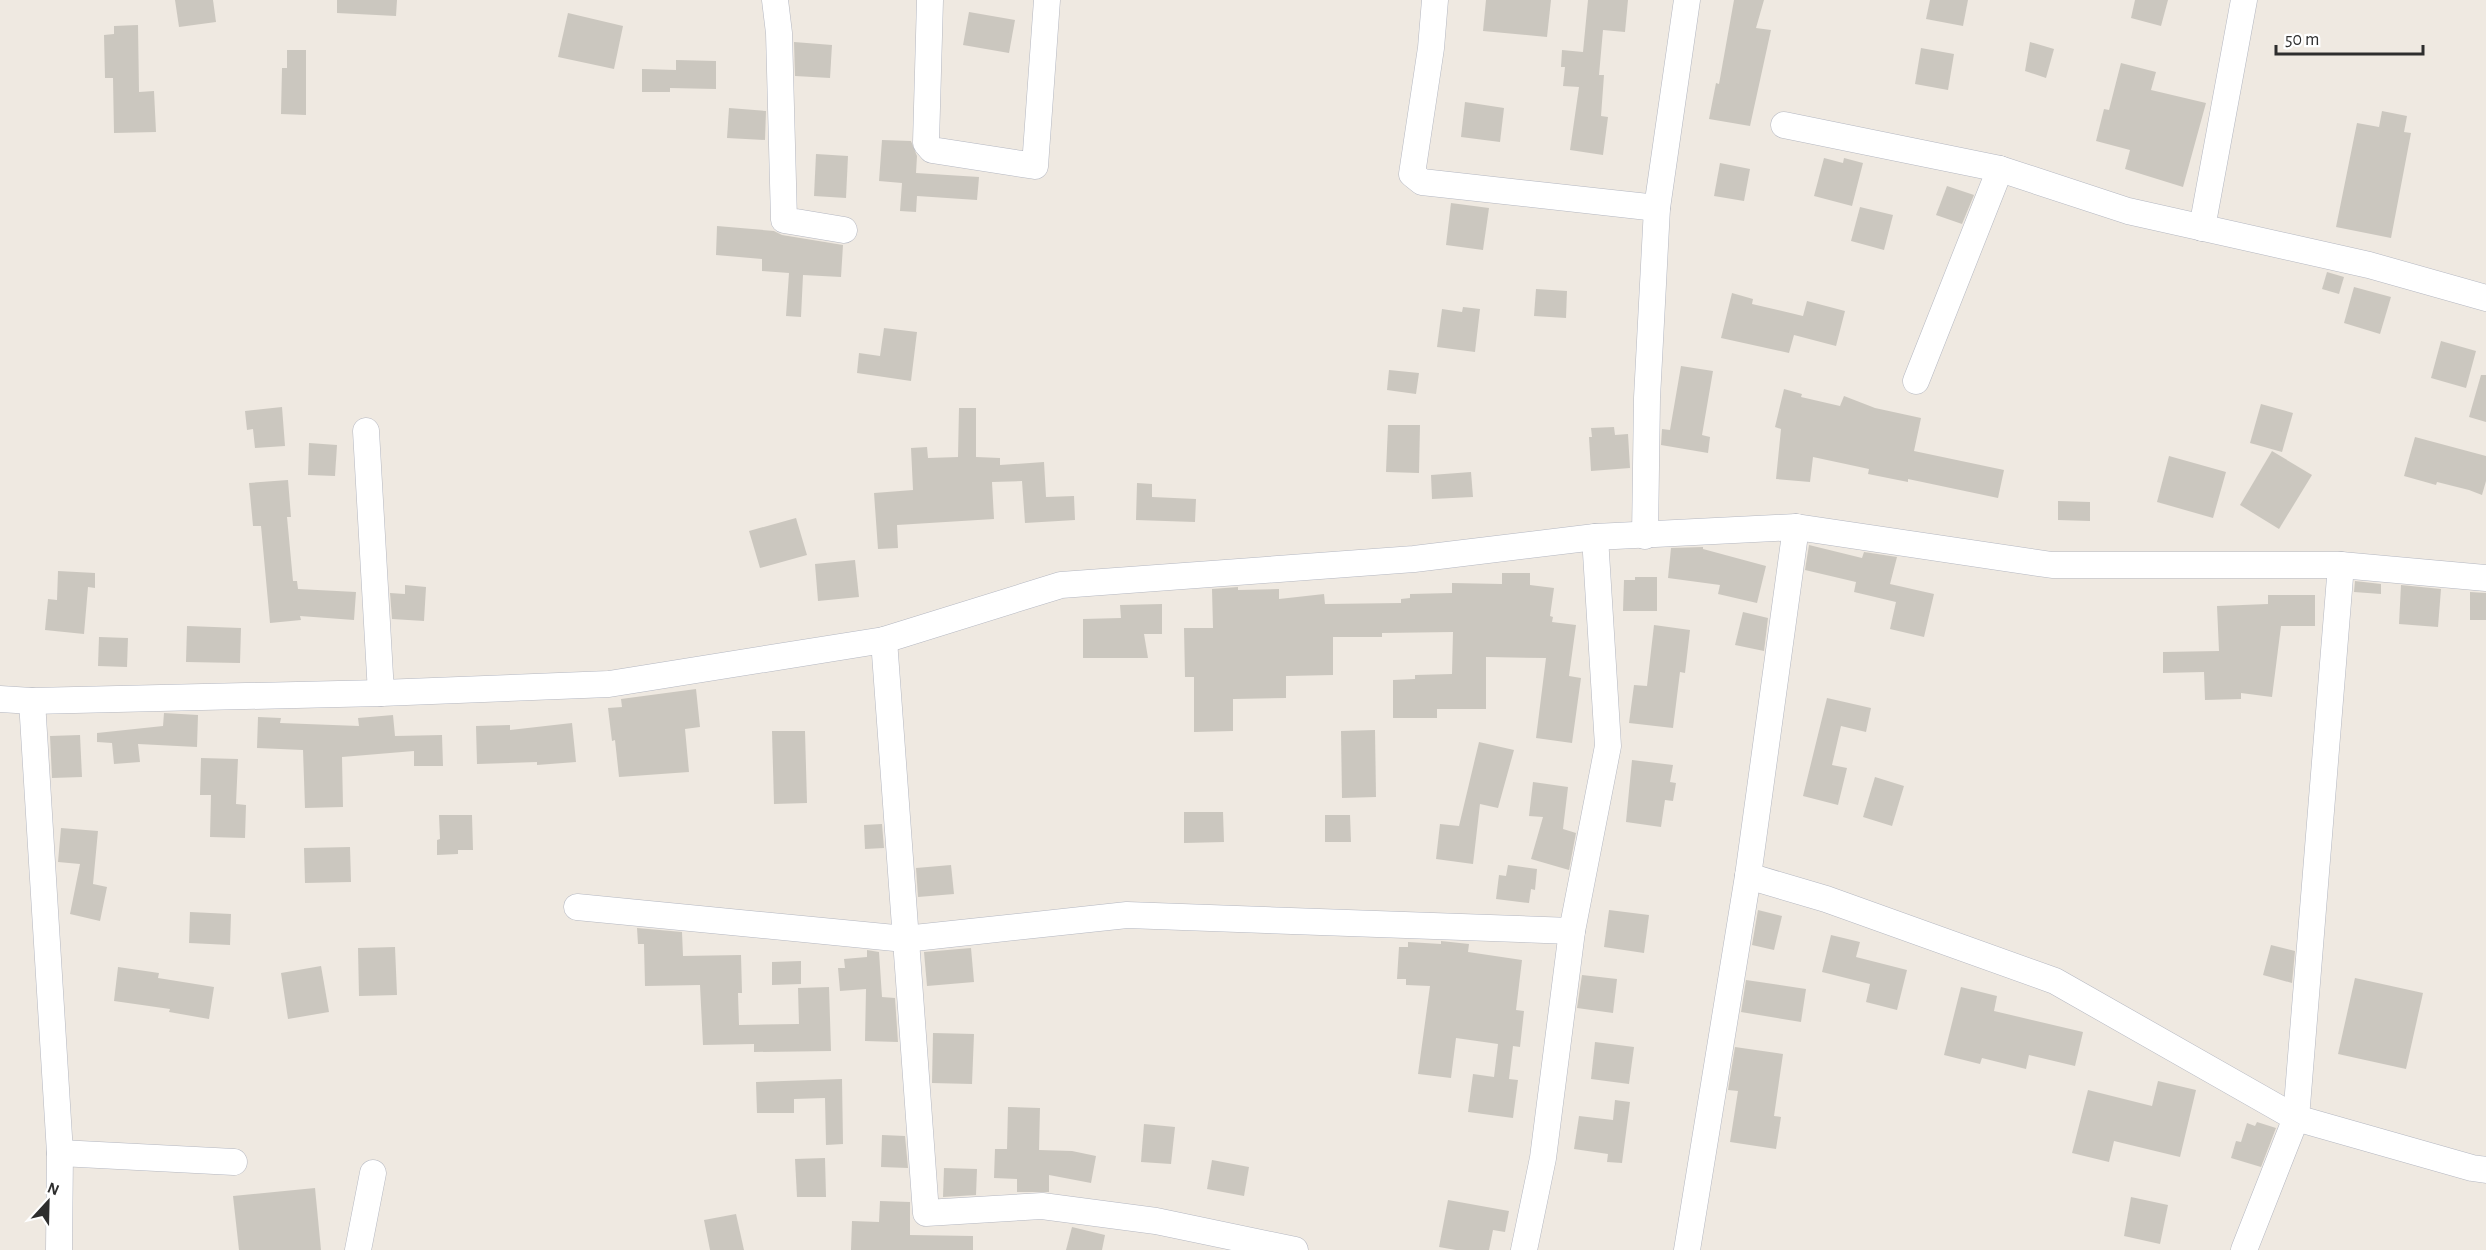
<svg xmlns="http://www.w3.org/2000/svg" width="2486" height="1250" viewBox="0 0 2486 1250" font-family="'Alegreya Sans',sans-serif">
<rect width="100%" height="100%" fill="#efe9e1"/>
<g fill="#cbc7bf">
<polygon points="175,0 213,0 216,22 179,27"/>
<polygon points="337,0 397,0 396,16 337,13"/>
<polygon points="1486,0 1551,0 1547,37 1483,31"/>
<polygon points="1588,0 1628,0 1625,32 1603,30 1599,75 1604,75 1601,116 1608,117 1603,155 1570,150 1579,87 1563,86 1565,67 1561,67 1562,50 1583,52"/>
<polygon points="1734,0 1764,0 1756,28 1771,30 1750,126 1709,119 1716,83 1719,84"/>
<polygon points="1930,0 1968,0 1963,26 1926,19"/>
<polygon points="2135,0 2168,0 2161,26 2131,18"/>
<polygon points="969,12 1015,20 1009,53 963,45"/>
<polygon points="568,13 623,26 614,69 558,57"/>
<polygon points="138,25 139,92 154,91 156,132 114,133 113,78 105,78 104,35 114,34 114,26"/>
<polygon points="794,42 832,45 830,78 795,76"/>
<polygon points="2030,42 2054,49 2046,78 2025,71"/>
<polygon points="1921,48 1954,54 1948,90 1915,84"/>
<polygon points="287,50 306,50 306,115 281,114 282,68 287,68"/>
<polygon points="676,60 716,61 716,89 670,88 670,92 642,92 642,69 676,70"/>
<polygon points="2121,63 2156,72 2151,90 2206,103 2183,187 2125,169 2130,150 2096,141 2104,109 2109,110"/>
<polygon points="1465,102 1504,108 1500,142 1461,137"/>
<polygon points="729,108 766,111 765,140 727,138"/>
<polygon points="2382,111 2407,116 2404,132 2411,133 2391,238 2336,227 2357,123 2379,127"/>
<polygon points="882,140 911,141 917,156 916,173 979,177 977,200 917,196 916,212 900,211 902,183 879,181"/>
<polygon points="816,154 848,156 846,198 814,196"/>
<polygon points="1824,158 1843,163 1844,158 1863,163 1852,206 1814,196"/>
<polygon points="1720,163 1750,169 1744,201 1714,196"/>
<polygon points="1947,186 1974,195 1962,224 1936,215"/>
<polygon points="1451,203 1489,208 1483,250 1446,245"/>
<polygon points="1860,207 1893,215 1884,250 1851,241"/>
<polygon points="717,226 774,231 782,235 843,245 841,277 803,275 801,317 786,316 789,273 762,271 762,259 716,255"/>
<polygon points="2327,272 2344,277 2339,294 2322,289"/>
<polygon points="2354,287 2391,297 2380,334 2344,323"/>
<polygon points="1536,289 1567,291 1566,318 1534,316"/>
<polygon points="1732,293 1753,299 1752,304 1803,316 1807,301 1845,311 1836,346 1794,335 1789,353 1721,338"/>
<polygon points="1463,307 1480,309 1475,352 1437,347 1442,309 1462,312"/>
<polygon points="884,328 917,332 911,381 857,373 859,353 880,356"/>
<polygon points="2441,341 2476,351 2466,388 2431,378"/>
<polygon points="1681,366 1713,371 1702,435 1710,437 1708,453 1661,445 1662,429 1670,430"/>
<polygon points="1389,370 1419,373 1416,394 1387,390"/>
<polygon points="2481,375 2486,375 2486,422 2469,417"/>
<polygon points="1784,389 1802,394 1801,397 1840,406 1844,396 1875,408 1921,418 1914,451 2004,470 1998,498 1908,479 1908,482 1868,474 1869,469 1813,457 1810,482 1776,479 1781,429 1775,427"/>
<polygon points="2261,404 2293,413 2282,452 2250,443"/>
<polygon points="282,407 285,446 255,448 253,429 247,430 245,411"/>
<polygon points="959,408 976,408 976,457 1000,458 1000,465 1044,462 1046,497 1074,496 1075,520 1025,523 1022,481 992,482 994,519 897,525 898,548 878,549 874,493 913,490 911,448 927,447 928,458 958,457"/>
<polygon points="1388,425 1420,425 1419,473 1386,472"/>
<polygon points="1614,427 1615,435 1628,434 1630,468 1591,471 1589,437 1592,437 1591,428"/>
<polygon points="2415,437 2486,456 2486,481 2482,495 2469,490 2437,482 2436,485 2404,476"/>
<polygon points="309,443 337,445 335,476 308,475"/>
<polygon points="2272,451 2312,475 2279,529 2240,505"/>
<polygon points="2169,456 2226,472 2213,518 2157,502"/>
<polygon points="1471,472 1473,497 1432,499 1431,475"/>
<polygon points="288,480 291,517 287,517 293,581 297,581 298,589 356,592 354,620 300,616 301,620 270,623 261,526 253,526 249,483"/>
<polygon points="1137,483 1152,484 1152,497 1196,499 1195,522 1136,520"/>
<polygon points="2058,501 2090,502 2090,521 2058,520"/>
<polygon points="796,518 807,555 760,568 749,531"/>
<polygon points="1809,545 1862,558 1864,552 1897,557 1890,584 1934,594 1924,637 1890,629 1896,602 1854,592 1856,582 1805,570"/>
<polygon points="1703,547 1703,549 1766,566 1757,603 1718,594 1720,585 1668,578 1671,548"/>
<polygon points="855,560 859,597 818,601 815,564"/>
<polygon points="58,571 95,573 95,588 88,587 84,634 45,630 48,599 57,600"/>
<polygon points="1502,573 1530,573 1530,585 1554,588 1550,616 1553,617 1552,622 1576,625 1569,676 1581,678 1572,743 1536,738 1546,658 1486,657 1486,709 1437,709 1437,718 1393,718 1393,680 1415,679 1415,675 1452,674 1453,632 1382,633 1382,637 1333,637 1333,675 1286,676 1286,698 1233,699 1233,731 1194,732 1194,677 1185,677 1184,628 1213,628 1212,589 1238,587 1238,590 1279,589 1279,599 1324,594 1325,604 1401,603 1401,599 1410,598 1410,594 1452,593 1452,583 1502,584"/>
<polygon points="1635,577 1657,577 1657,611 1623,611 1624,580 1635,580"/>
<polygon points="2355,581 2381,584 2381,594 2354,592"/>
<polygon points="405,585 426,587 424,621 392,619 390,593 405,594"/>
<polygon points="2401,585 2441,589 2438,627 2399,624"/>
<polygon points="2470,592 2486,593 2486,620 2470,620"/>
<polygon points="2268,595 2315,595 2315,626 2281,626 2272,697 2241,693 2241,699 2205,700 2204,672 2163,673 2163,652 2219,651 2217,606 2268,604"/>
<polygon points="1162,604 1162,634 1144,634 1148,658 1083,658 1083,619 1121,618 1120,605"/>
<polygon points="1743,612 1768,618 1764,651 1735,645"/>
<polygon points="1654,625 1690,630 1685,673 1680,672 1673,728 1629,723 1634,685 1647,686"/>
<polygon points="187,626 241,628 240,663 186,662"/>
<polygon points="99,637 128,638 127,667 98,666"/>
<polygon points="696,689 700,727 685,729 689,772 619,777 615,740 612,741 608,708 622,707 621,699"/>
<polygon points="1827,698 1871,708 1866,732 1841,726 1832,765 1847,768 1838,805 1803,796"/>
<polygon points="164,713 198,715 197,747 138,744 140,762 114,764 112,743 97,742 97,733 163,726"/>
<polygon points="393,715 395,736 442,735 443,766 414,766 414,751 342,757 343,807 305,808 303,750 257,748 258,717 281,718 280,723 359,726 358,718"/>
<polygon points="572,723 576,762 537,765 537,762 477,764 476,726 510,725 510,730"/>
<polygon points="1375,730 1376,797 1342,798 1341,731"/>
<polygon points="772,731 805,731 807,803 774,804"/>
<polygon points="80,735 82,777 52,778 50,736"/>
<polygon points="1479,742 1514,750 1498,808 1480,804 1473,864 1436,859 1440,824 1459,826"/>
<polygon points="201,758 238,759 236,804 246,805 245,838 210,837 211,795 200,795"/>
<polygon points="1632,760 1673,765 1670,782 1676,783 1673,801 1665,800 1661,827 1626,822"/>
<polygon points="1875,777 1904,786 1892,826 1863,817"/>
<polygon points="1533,782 1568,787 1563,829 1576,833 1569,870 1531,859 1543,817 1529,816"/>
<polygon points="1184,812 1223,812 1224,842 1184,843"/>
<polygon points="439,815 472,815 473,850 458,850 458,854 437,855 437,840 440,839"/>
<polygon points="1325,815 1350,815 1351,842 1325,842"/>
<polygon points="882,824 884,848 865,849 864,825"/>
<polygon points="61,828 98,831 93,884 107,887 100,921 70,914 80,864 58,862"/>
<polygon points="350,847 351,882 305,883 304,848"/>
<polygon points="951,865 954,894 918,897 916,868"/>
<polygon points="1508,865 1537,869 1535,890 1531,889 1529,903 1496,899 1499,875 1506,876"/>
<polygon points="1609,910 1649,915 1644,953 1604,947"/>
<polygon points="1758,910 1782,916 1774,950 1752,945"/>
<polygon points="190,912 231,914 230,945 189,943"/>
<polygon points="637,928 682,932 683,956 741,955 742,993 738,993 739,1025 799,1024 798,988 829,987 831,1051 754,1052 754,1044 703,1045 700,985 645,986 644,944 638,944"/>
<polygon points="1831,935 1860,942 1856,957 1907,970 1897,1010 1866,1002 1870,984 1822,972"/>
<polygon points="1441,941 1469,944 1468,952 1522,960 1516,1010 1524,1011 1520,1047 1513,1046 1509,1079 1518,1080 1513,1118 1468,1112 1473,1074 1494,1077 1498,1044 1456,1038 1451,1078 1418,1074 1430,986 1406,985 1406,979 1397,979 1399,947 1408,947 1408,942 1441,944"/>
<polygon points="2271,945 2295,951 2292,983 2263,975"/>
<polygon points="395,947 397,995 359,996 358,948"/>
<polygon points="971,948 974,982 927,986 924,952"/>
<polygon points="867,950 879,952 882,997 895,998 898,1042 865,1041 866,989 840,991 838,968 845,968 844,959 867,957"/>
<polygon points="801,961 801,984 772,985 772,962"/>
<polygon points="321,966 329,1012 288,1019 281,973"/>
<polygon points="118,967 159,973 158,978 214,987 209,1019 169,1012 170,1009 114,1001"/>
<polygon points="1582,975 1617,979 1613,1013 1577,1008"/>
<polygon points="2355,978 2423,993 2406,1069 2338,1054"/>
<polygon points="1746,980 1806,989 1801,1022 1741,1012"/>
<polygon points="1961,987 1997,996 1994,1011 2083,1032 2075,1066 2029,1055 2026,1069 1982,1058 1980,1064 1944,1055"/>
<polygon points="933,1033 974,1034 972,1084 932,1083"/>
<polygon points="1595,1042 1634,1047 1629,1084 1591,1079"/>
<polygon points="1735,1047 1783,1054 1774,1116 1781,1117 1776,1149 1730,1142 1738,1091 1728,1090"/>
<polygon points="842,1079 843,1144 826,1145 825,1098 794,1099 794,1113 757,1113 756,1082"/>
<polygon points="2158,1081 2196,1090 2180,1157 2114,1141 2109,1162 2072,1153 2088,1090 2152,1106"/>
<polygon points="1615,1100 1630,1102 1622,1163 1607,1162 1608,1154 1574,1149 1579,1116 1613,1120"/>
<polygon points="1008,1107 1040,1108 1039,1150 1072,1151 1096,1156 1091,1183 1049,1175 1049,1192 1017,1192 1017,1179 994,1178 995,1149 1007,1149"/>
<polygon points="2257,1122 2276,1128 2261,1167 2231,1158 2236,1141 2241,1142 2247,1123 2255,1126"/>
<polygon points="1144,1124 1175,1127 1171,1164 1141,1162"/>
<polygon points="882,1135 905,1136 908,1168 881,1167"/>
<polygon points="825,1158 826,1197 797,1197 795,1159"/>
<polygon points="1212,1160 1249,1167 1244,1196 1207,1189"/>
<polygon points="944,1168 977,1169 976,1195 943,1197"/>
<polygon points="315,1188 321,1250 239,1250 233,1196"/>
<polygon points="2131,1197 2168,1205 2160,1244 2124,1236"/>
<polygon points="1448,1200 1509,1211 1505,1232 1493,1230 1489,1250 1456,1250 1439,1247"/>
<polygon points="880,1201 910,1202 910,1235 973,1236 973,1250 851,1250 852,1221 879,1222"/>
<polygon points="736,1214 744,1250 710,1250 704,1220"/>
<polygon points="1072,1227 1105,1235 1102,1250 1066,1250"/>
</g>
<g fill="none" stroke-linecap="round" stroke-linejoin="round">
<defs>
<g id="minor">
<polyline points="775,0 779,33 784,220 844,230"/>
<polyline points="930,0 926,143 932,150 1035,166 1047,0"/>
<polyline points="1435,0 1431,48 1412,174 1422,182 1657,208"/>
<polyline points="1784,125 2000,169 2128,211 2369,265 2486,298"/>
<polyline points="2202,228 2244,0"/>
<polyline points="1916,381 2000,169"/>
<polyline points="366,431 381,693"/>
<polyline points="1645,536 1647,398 1657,208 1687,0"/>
<polyline points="884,640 926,1213 1042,1206 1156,1221 1295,1250"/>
<polyline points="0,699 32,701 381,693 609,684 884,640 1061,585 1414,559 1595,537 1796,527 2052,565 2341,565 2486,578"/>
<polyline points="32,701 60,1153 59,1250"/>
<polyline points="1748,876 1826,899 2055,981 2296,1118 2472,1168 2486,1170"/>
<polyline points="577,907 905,939 1127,915 1572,931"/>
<polyline points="60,1153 234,1162"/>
<polyline points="358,1250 373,1173"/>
<polyline points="1524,1250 1543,1158 1572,931 1608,746 1595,537"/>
<polyline points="1687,1250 1748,876 1796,527"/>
<polyline points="2244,1250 2296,1118 2341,565"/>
</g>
</defs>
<use href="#minor" stroke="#b4b7c1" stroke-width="27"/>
<use href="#minor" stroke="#fff" stroke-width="26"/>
</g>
<g transform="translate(48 1202) rotate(22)" stroke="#ffffff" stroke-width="4.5" paint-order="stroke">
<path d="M0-4.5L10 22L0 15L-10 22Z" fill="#2e2e2e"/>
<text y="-9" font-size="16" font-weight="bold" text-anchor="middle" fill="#2e2e2e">N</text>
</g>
<path d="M2276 45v9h147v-9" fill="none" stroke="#2e2e2e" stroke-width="3"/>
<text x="2285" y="45" font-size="18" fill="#2e2e2e" stroke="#ffffff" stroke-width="4.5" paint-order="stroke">50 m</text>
</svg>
